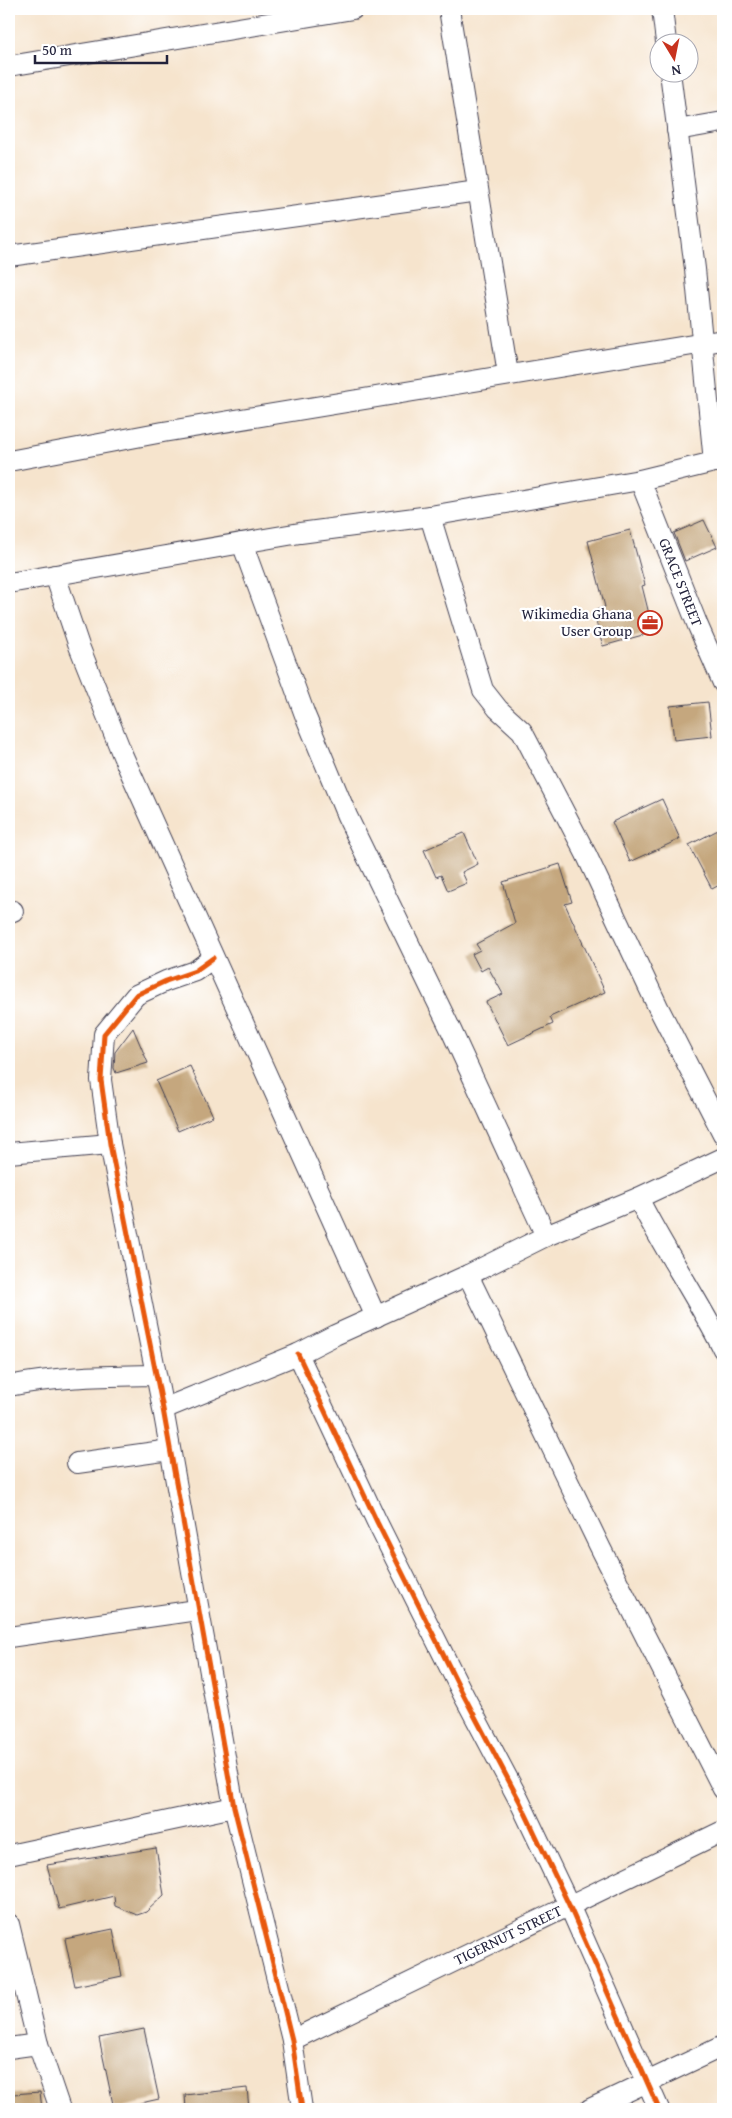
<svg xmlns="http://www.w3.org/2000/svg" width="732" height="2118" viewBox="0 0 732 2118" font-family="'Gentium Book Plus',serif">
<rect width="100%" height="100%" fill="#fff"/>
<filter id="ink" filterUnits="userSpaceOnUse"><feTurbulence type="fractalNoise" baseFrequency=".02" numOctaves="2"/><feDisplacementMap in="SourceGraphic" scale="10" xChannelSelector="R" yChannelSelector="G"/><feConvolveMatrix kernelMatrix="1 2 1 2 8 2 1 2 1" color-interpolation-filters="sRGB"/></filter>
<filter id="wash" filterUnits="userSpaceOnUse"><feTurbulence type="fractalNoise" baseFrequency=".0096" numOctaves="4" result="noise"/><feDisplacementMap in="SourceGraphic" scale="20" xChannelSelector="R" yChannelSelector="G"/><feGaussianBlur stdDeviation="1.12" result="paint"/><feColorMatrix in="noise" values="0 0 0 0 0 0 0 0 0 0 0 0 0 0 0 0 0 1.4 0 .05"/><feComposite in="paint" operator="in"/></filter>
<g filter="url(#wash)">
<rect width="100%" height="100%" fill="#f6e4cd"/>
<g id="blocks">
<g fill="#c5a77e">
<polygon points="704,520 717,547 685,561 674,533"/>
<polygon points="630,530 645,585 642,586 650,618 653,617 657,631 603,646 593,611 605,607 588,541"/>
<polygon points="708,702 712,736 674,740 670,706"/>
<polygon points="662,799 680,839 630,862 612,822"/>
<polygon points="718,830 723,840 723,883 712,889 689,845"/>
<polygon points="464,833 478,864 462,872 467,883 448,891 441,875 436,877 424,850"/>
<polygon points="560,864 572,902 565,904 605,992 550,1017 553,1024 508,1045 486,1002 503,994 488,967 481,971 472,954 480,950 476,944 515,923 503,882"/>
<polygon points="133,1028 148,1063 116,1073 114,1068 115,1052"/>
<polygon points="190,1066 213,1116 178,1131 156,1081"/>
<polygon points="156,1848 164,1895 146,1912 137,1915 115,1906 114,1896 59,1909 47,1865"/>
<polygon points="113,1929 122,1976 75,1986 65,1939"/>
<polygon points="144,2029 159,2099 114,2109 99,2038"/>
<polygon points="247,2088 249,2109 186,2109 185,2095"/>
<polygon points="40,2092 42,2109 9,2109 9,2099 13,2094"/>
</g>
</g>
</g>
<g filter="url(#ink)">
<use href="#blocks" fill-opacity="0" stroke="#423f51" stroke-width="1"/>
<g fill="none" stroke-linecap="round" stroke-linejoin="round">
<defs>
<g id="minor">
<polyline points="449,9 508,374"/>
<polyline points="662,9 666,42"/>
<polyline points="9,66 353,9"/>
<polyline points="670,72 695,269 714,462"/>
<polyline points="677,130 723,122"/>
<polyline points="9,256 478,191"/>
<polyline points="9,461 163,432 723,340"/>
<path id="s1" d="M640,480L698,626L723,683"/>
<polyline points="430,516 483,690 498,709 522,731 586,854 658,1007 723,1134"/>
<polyline points="242,543 305,715 347,816 451,1030 546,1236"/>
<polyline points="55,575 79,646 123,756 376,1317"/>
<polyline points="9,583 300,533 430,516 640,480 714,462 723,462"/>
<polyline points="9,912 13,911"/>
<polyline points="213,958 195,971 166,981 136,995 104,1034 101,1080 110,1144 163,1409 234,1807 292,2040 302,2109"/>
<polyline points="9,1153 110,1144"/>
<path d="M638,1198C664,1250 697,1297 723,1349"/>
<polyline points="468,1275 601,1549 723,1789"/>
<polyline points="298,1354 377,1522 463,1694 519,1800 569,1905 659,2109"/>
<path d="M9,1386C57,1376 106,1376 155,1375"/>
<polyline points="163,1409 298,1354 335,1335 468,1275 546,1236 638,1198 723,1158"/>
<polyline points="77,1463 170,1450"/>
<polyline points="9,1637 197,1610"/>
<polyline points="9,1855 234,1807"/>
<polyline points="9,1924 38,2044 60,2109"/>
<path id="s2" d="M292,2040L723,1831"/>
<polyline points="9,2048 38,2044"/>
<polyline points="590,2109 723,2046"/>
</g>
</defs>
<use href="#minor" stroke="#423f51" stroke-width="22"/>
<use href="#minor" stroke="#fff" stroke-width="20"/>
<defs>
<g id="cycleway">
<polyline points="213,958 195,971 166,981 136,995 104,1034 101,1080 110,1144 163,1409 234,1807 292,2040 302,2109"/>
<polyline points="298,1354 377,1522 463,1694 519,1800 569,1905 659,2109"/>
</g>
</defs>
<use href="#cycleway" stroke="#fff" stroke-width="8"/>
<use href="#cycleway" stroke="#e8590c" stroke-width="5"/>
</g>
</g>
<defs>
<symbol id="office-ring" viewBox="-11 -11 22 22"><circle r="9.5" fill="#fff" stroke="#c8321e" stroke-width="1.5"/><path d="M-6-3h4V-5.5h4V-3h4V5H-6ZM-1-4.5V-3h2v-1.5ZM-6 0V1H6V0Z" fill="#c8321e"/></symbol>
</defs>
<g fill-rule="evenodd">
<use href="#office-ring" x="636" y="609" width="28" height="28"/>
</g>
<g text-anchor="middle" stroke-width="4.5" stroke-linejoin="round" paint-order="stroke">
<g font-size="15" fill="#22223b" stroke="#fff">
<text dy="5" stroke="none"><textPath href="#s1" startOffset="110">GRACE STREET</textPath></text>
<text dy="5" stroke="none"><textPath href="#s2" startOffset="240">TIGERNUT STREET</textPath></text>
</g>
<g font-size="15" fill="#22223b" stroke="#fff" text-anchor="end">
<text x="632" y="619">Wikimedia Ghana<tspan x="632" dy="17">User Group</tspan></text>
</g>
</g>
<rect width="732" height="2118" fill="none" stroke="#fff" stroke-width="30"/>
<g transform="translate(674 58) rotate(170)"><circle r="24" fill="#ffffff" stroke="#a7a7b1"/>
<path d="M0-4L9 19L0 12L-9 19Z" fill="#c8321e"/>
<text y="-8" font-size="14" font-weight="bold" text-anchor="middle" fill="#22223b">N</text>
</g>
<path d="M35 55v8h132v-8" fill="none" stroke="#22223b" stroke-width="2.5"/>
<text x="42" y="55" font-size="15" fill="#22223b" stroke="#ffffff" stroke-width="4" paint-order="stroke">50 m</text>
</svg>
